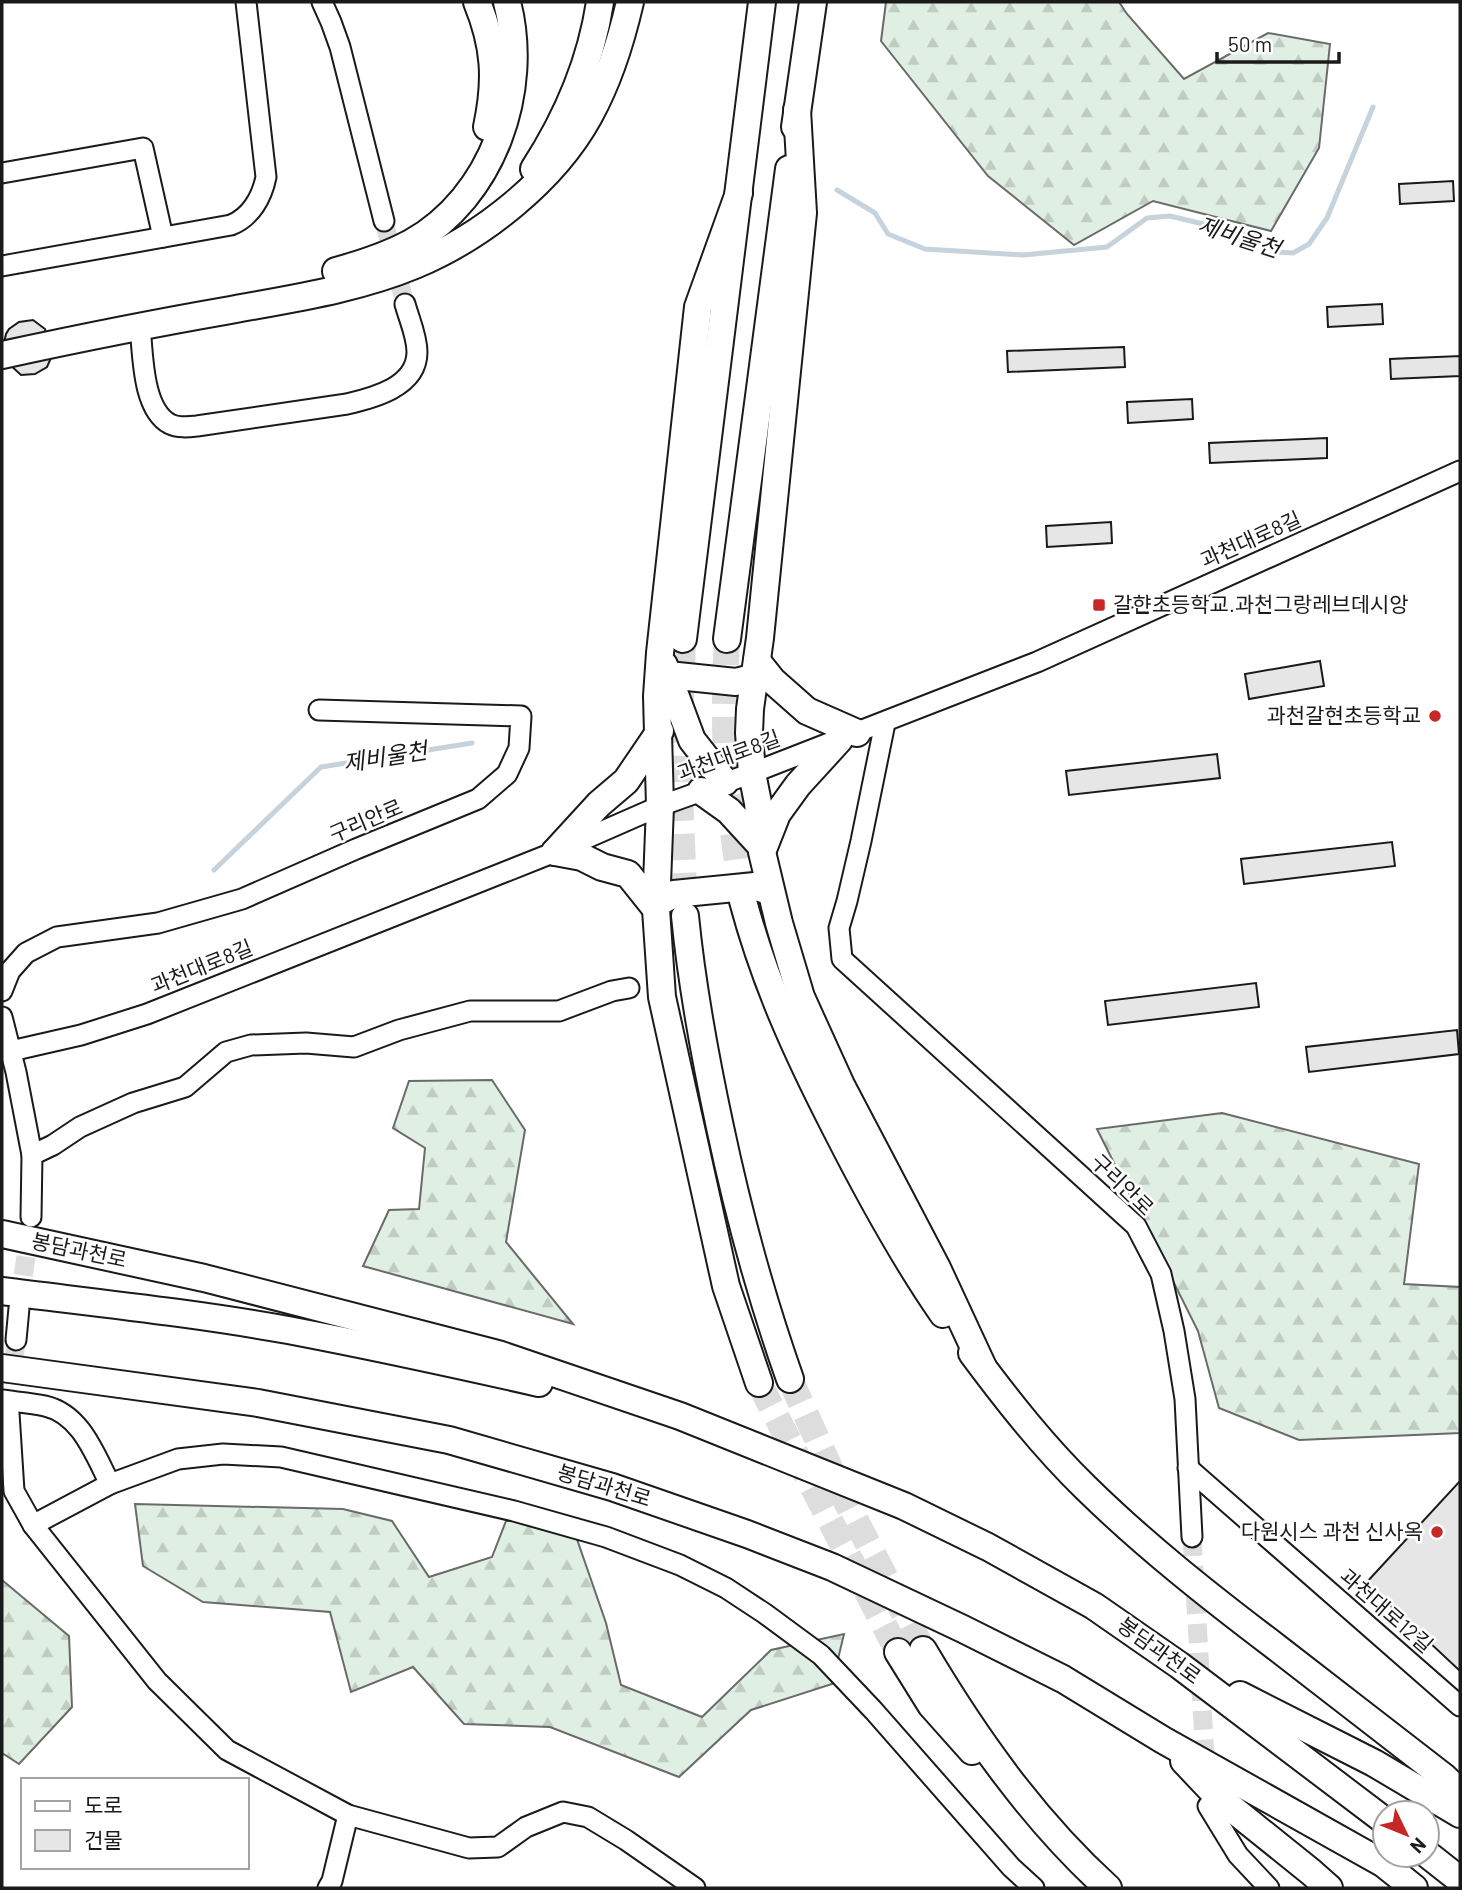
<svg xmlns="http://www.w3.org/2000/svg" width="1462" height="1890" viewBox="0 0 1462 1890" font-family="Barlow,'Noto Sans KR',sans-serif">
<defs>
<pattern id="forest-firs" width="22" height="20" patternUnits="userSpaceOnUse" patternTransform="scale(1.75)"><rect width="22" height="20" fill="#e0efe3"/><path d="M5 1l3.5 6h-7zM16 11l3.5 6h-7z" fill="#c0ccc2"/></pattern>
</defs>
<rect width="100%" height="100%" fill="#fff"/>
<g fill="url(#forest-firs)" stroke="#6a6a6a" stroke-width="2">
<polygon points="886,2 1119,2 1127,14 1184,79 1268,33 1330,44 1319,148 1271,231 1153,201 1074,245 988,176 881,41"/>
<polygon points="492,1080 525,1130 506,1242 573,1324 363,1266 389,1210 419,1209 425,1148 393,1128 409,1081"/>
<polygon points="1222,1113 1419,1164 1404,1284 1460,1287 1460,1433 1299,1440 1219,1408 1198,1331 1097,1129"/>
<polygon points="135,1504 343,1509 392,1521 429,1577 492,1557 506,1521 570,1519 606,1623 621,1685 702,1717 771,1650 844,1634 832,1684 751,1710 679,1777 550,1727 464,1724 413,1667 351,1692 330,1612 203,1602 143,1566"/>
<polygon points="2,1580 69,1636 72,1707 19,1764 2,1753"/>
</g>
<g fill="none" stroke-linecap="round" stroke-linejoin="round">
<g stroke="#c6d2dc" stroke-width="5">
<polyline points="837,190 875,213 888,234 925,249 1023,255 1107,247 1147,218 1170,216 1245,234 1277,252 1293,253 1309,244 1327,218 1373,107"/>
<polyline points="214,870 321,767 472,743"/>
</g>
</g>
<g fill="#e6e6e6" stroke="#1a1a1a" stroke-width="2">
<polygon points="1453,181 1454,201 1400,204 1399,184"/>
<polygon points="1382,304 1383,324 1328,327 1327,307"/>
<polygon points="33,320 45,329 51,358 47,367 35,374 21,375 8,363 4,343 6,334 9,329 19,322"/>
<polygon points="1124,347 1125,367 1008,372 1007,351"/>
<polygon points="1460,356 1460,376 1391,379 1390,359"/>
<polygon points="1192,399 1193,419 1128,423 1127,402"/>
<polygon points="1327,438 1327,458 1210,463 1209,443"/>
<polygon points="1111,522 1112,543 1047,547 1046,526"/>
<polygon points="1320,661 1324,686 1249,699 1245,674"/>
<polygon points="1217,754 1220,778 1069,795 1066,771"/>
<polygon points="1392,842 1395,866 1244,884 1241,859"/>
<polygon points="1256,983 1259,1007 1108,1025 1105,1001"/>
<polygon points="1457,1030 1459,1054 1309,1072 1306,1047"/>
<polygon points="1460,1481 1460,1671 1366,1583"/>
</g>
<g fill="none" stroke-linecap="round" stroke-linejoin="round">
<g stroke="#ddd" stroke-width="19" stroke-dasharray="19 10" stroke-linecap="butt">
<polyline points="384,221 405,304"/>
<polyline points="19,1304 30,1229"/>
<polyline points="9,1413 16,1340"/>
<polyline points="1192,1537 1206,1774"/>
</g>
<g stroke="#ddd" stroke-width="26" stroke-dasharray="26 13" stroke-linecap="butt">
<polyline points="683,639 679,771 685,914"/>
<path d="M727,639C726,658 725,678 725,698C724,766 732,834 743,901"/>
<polyline points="790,1379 840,1490 923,1650"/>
<polyline points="759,1383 898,1652"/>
</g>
<defs>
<g id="minor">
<polyline points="322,2 331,22 340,47 384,221"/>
<polyline points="2,173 143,148 163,237"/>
<path d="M2,266L231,225C251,217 262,197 266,177L246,2"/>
<path d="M140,326C143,354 142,409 170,424C178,428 188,427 197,426L347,404C373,398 417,387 417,352C417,336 409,319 405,304"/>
<polyline points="885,723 861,841 847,901 839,928 842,959 1136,1226 1161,1274 1174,1331 1185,1399 1192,1537"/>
<polyline points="2,991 10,971 26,953 57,937 158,923 242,899 356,849 478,799 507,774 519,748 521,716 319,710"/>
<polyline points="2,1017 16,1072 32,1155"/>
<polyline points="2,1051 11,1051 81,1035 147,1014 555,852 660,806 752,773 1037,662 1460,471"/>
<polyline points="31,1217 32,1155 53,1145 80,1127 133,1103 185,1087 226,1052 251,1045 306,1043 354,1047 399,1030 470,1011 559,1011 612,991 629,988"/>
<polyline points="16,1340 19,1308"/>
<path d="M2,1400C16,1402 31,1403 45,1406C81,1414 95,1455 110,1484"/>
<polyline points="9,1413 14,1491 33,1525 157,1681 227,1750 348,1815 469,1848 498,1847 526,1827 563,1812 588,1817 626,1840 695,1888"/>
<polyline points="1188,1468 1460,1706"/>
<polyline points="33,1525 110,1484 178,1459 223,1454 281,1457 514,1511 606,1537 680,1565 726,1588 764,1613 821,1655 874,1711 1011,1867 1034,1888"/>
<polyline points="1208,1806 1238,1855 1269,1888"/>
<polyline points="328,1888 332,1881 348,1815"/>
</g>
<g id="highway">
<path d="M477,2C495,46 497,80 487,127"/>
<polyline points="797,110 803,213 760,638 750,709 749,733 752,773 758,803 762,852 779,923 801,997 841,1085 937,1268 983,1367"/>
<polyline points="795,127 813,2"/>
<path d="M534,169C567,118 591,62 600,2"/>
<polyline points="739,193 698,307 660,653 657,696 660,806 656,909 662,997 726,1286 759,1383"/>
<path d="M336,271C362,264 387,256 411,243C493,197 530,91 507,2"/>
<path d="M2,355C76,339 150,324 225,311C289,299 355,290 415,265C482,237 554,180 589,116C609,80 621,41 630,2"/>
<polyline points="683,639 762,2"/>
<polyline points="727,639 789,169"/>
<polyline points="757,661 773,681 807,711 857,733"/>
<polyline points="664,665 692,740 725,782"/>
<polyline points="668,675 736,682 755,677"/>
<polyline points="701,791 729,811 762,847"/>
<polyline points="764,847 777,814 798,785 839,740"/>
<polyline points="555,852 599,804 626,781 660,731"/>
<polyline points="555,852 582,857 602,867 628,874 656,909"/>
<path d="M743,901C765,983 797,1053 836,1129C868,1192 902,1255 943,1314"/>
<polyline points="656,904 674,894 755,886 763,889"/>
<path d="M685,916C692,987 705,1057 720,1127C738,1212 761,1297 790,1379"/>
<polyline points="2,1234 204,1278 498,1354 680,1416 904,1506 988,1547 1094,1606 1179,1665 1385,1821"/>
<path d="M2,1291C97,1303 193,1313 288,1330C372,1346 455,1364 539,1383"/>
<path d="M972,1353C1007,1400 1043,1446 1085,1487C1144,1545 1210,1597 1276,1647C1332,1690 1388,1734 1444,1777L1460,1793"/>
<polyline points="2,1368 258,1403 449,1440 612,1487 747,1534 832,1567 963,1629 1063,1679 1163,1740 1384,1864 1414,1888"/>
<path d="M923,1650C974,1736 1033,1820 1108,1888"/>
<polyline points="898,1652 931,1705 972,1751"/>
<polyline points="1240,1695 1374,1763 1460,1814"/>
<polyline points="1184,1761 1219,1798 1311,1872 1329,1888"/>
<polyline points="1427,1854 1460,1880"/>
</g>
</defs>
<use href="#minor" stroke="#1a1a1a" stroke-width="23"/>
<use href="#highway" stroke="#1a1a1a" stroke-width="30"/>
<use href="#minor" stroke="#fff" stroke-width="19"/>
<use href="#highway" stroke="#fff" stroke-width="26"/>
</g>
<g fill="#c62828" stroke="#fff" stroke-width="2.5">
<rect x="1092" y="598" width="14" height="14" rx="3.5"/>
<circle cx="1435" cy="716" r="7"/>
<circle cx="1437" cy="1532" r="7"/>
</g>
<g text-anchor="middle" stroke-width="5" stroke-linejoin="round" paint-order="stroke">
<g font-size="21" fill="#1a1a1a" stroke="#fff">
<text transform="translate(1251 540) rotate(-24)" y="7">과천대로8길</text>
<text transform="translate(729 756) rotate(-20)" y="7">과천대로8길</text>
<text transform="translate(366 821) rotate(-23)" y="7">구리안로</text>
<text transform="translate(202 967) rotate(-22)" y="7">과천대로8길</text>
<text transform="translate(1122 1185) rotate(44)" y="7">구리안로</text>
<text transform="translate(79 1251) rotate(12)" y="7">봉담과천로</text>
<text transform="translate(604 1486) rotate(17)" y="7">봉담과천로</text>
<text transform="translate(1386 1611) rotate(41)" y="7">과천대로12길</text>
<text transform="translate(1159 1651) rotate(36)" y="7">봉담과천로</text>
</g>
<g font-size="21" fill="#1a1a1a" stroke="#fff" text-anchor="end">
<text x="1113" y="612" text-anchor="start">갈햔초등학교.과천그랑레브데시앙</text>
<text x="1421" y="723">과천갈현초등학교</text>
<text x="1423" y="1539">다원시스 과천 신사옥</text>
</g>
<g font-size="23" font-style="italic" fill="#1a1a1a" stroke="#fff">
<text transform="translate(1239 237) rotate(18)" y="8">제비울천</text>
<text transform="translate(385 757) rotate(-9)" y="8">제비울천</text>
</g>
</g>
<rect width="1462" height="1890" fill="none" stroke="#1a1a1a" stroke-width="7"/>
<rect x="21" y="1778" width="228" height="91" fill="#ffffff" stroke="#a3a3a3" stroke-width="2"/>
<rect x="35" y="1801" width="35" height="10" fill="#ffffff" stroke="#a3a3a3" stroke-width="2"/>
<text x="84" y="1813" font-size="21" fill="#1a1a1a">도로</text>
<rect x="35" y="1830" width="35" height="21" fill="#e6e6e6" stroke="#a3a3a3" stroke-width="2"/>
<text x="84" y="1848" font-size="21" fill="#1a1a1a">건물</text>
<g transform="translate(1406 1834) rotate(133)"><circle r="33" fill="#ffffff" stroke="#a3a3a3" stroke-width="2"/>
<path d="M0-5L12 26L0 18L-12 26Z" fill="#c62828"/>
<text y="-10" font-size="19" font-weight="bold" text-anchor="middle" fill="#1a1a1a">N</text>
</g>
<path d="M1217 52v10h122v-10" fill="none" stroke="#1a1a1a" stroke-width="3.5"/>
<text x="1228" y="52" font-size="21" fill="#1a1a1a" stroke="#ffffff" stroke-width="5" paint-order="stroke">50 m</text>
</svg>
